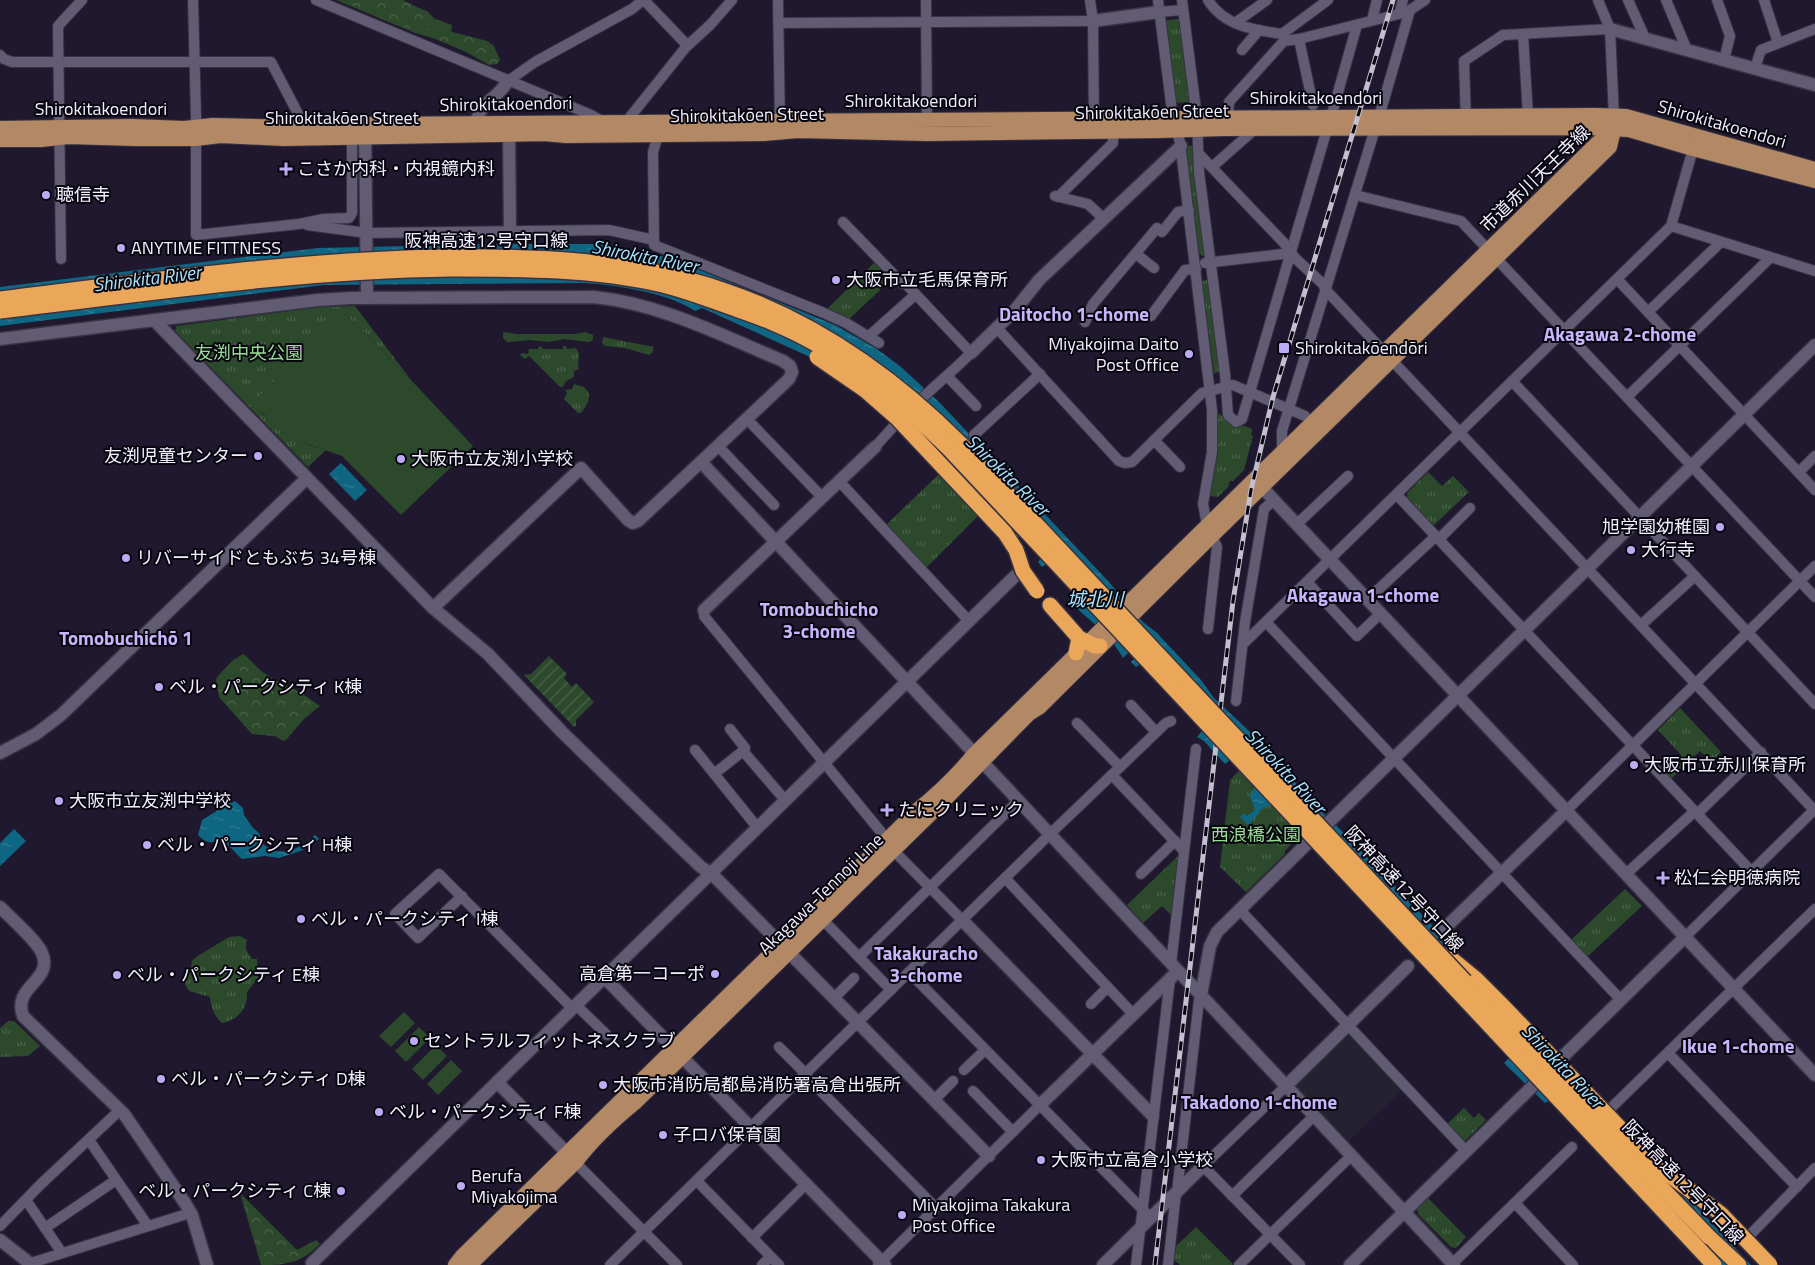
<svg xmlns="http://www.w3.org/2000/svg" width="1815" height="1265" viewBox="0 0 1815 1265" font-family="'Titillium Web','Noto Sans JP',sans-serif">
<defs>
<pattern id="grass-tufts" width="24" height="20" patternUnits="userSpaceOnUse" patternTransform="scale(1.25)"><rect width="24" height="20" fill="#2c4a2b"/><path d="M3 7l-1-3M5 7V3M7 7l1-3M15 17l-1-3M17 17v-4M19 17l1-3" fill="none" stroke="#4b644b"/></pattern>
<pattern id="forest-crowns" width="20" height="18" patternUnits="userSpaceOnUse" patternTransform="scale(1.25)"><rect width="20" height="18" fill="#2c4a2b"/><path d="M2 6a3 3 0 1 1 6 0M12 15a3 3 0 1 1 6 0" fill="none" stroke="#4b644b"/></pattern>
<pattern id="garden-furrows" width="10" height="10" patternUnits="userSpaceOnUse" patternTransform="scale(1.25)"><rect width="10" height="10" fill="#2c4a2b"/><path d="M-1 1l2-2M0 10L10 0M9 11l2-2" fill="none" stroke="#4b644b"/></pattern>
<pattern id="water-ripples" width="26" height="14" patternUnits="userSpaceOnUse" patternTransform="scale(1.25)"><rect width="26" height="14" fill="#0f6683"/><path d="M2 4q2-2 4 0t4 0M15 11q2-2 4 0t4 0" fill="none" stroke="#327c95"/></pattern>
</defs>
<rect width="100%" height="100%" fill="#1f182e"/>
<polygon fill="#242131" points="1348,1033 1353,1034 1404,1088 1349,1141 1295,1085"/>
<g fill="url(#grass-tufts)">
<polygon points="336,0 393,0 427,11 435,19 452,25 450,43 415,33"/>
<polygon points="1182,18 1192,102 1174,103 1163,21"/>
<polygon points="1186,146 1193,146 1206,254 1203,256 1199,254"/>
<polygon points="876,261 893,278 847,321 825,311"/>
<polygon points="1209,280 1220,372 1214,373 1202,281"/>
<path d="M355,306L411,380L344,313L261,412C279,432 299,444 326,450L308,467L175,331L176,326L320,307Z"/>
<polygon points="503,332 516,334 576,334 585,332 593,335 593,340 589,342 564,339 548,342 529,340 507,342 503,338"/>
<polygon points="603,337 654,347 652,353 649,355 625,348 605,346 602,343"/>
<path d="M539,346L542,347L543,349H563V346H566L567,349L575,348C583,354 576,361 579,369L574,371V377L566,381L563,387H560L529,356L525,359L520,355L522,353L528,354L529,349H538Z"/>
<path d="M574,384L584,387C594,396 587,405 581,413H578L564,399L567,393L565,390L572,389Z"/>
<polygon points="1217,412 1234,425 1245,426 1252,429 1251,435 1253,436 1244,470 1233,481 1230,481 1228,487 1218,497 1210,496 1218,449"/>
<polygon points="1428,472 1442,486 1453,476 1469,492 1433,526 1407,498 1407,493"/>
<polygon points="939,474 978,516 926,568 886,525"/>
<polygon points="1680,708 1721,752 1711,762 1700,751 1671,779 1664,771 1681,755 1658,730"/>
<polygon points="1240,770 1300,835 1285,851 1285,854 1246,892 1220,867 1230,780"/>
<polygon points="1180,854 1171,915 1162,906 1143,923 1127,905"/>
<polygon points="1625,889 1642,906 1587,957 1571,940"/>
<path d="M240,936L247,940C244,950 247,951 252,959H257L258,978L247,992C248,1008 238,1020 222,1023C214,1016 211,1007 210,997L189,991L182,979L191,967L192,961L196,957L229,937Z"/>
<polygon points="8,1021 14,1021 40,1046 28,1056 0,1057 0,1028"/>
<polygon points="1464,1108 1474,1118 1479,1113 1486,1120 1464,1142 1447,1124"/>
<polygon points="1427,1197 1466,1237 1456,1248 1451,1247 1419,1215 1416,1208"/>
<polygon points="1196,1227 1233,1264 1232,1265 1180,1265 1173,1259 1174,1248"/>
</g>
<g fill="url(#forest-crowns)">
<polygon points="339,0 403,0 425,11 426,16 421,21 408,29"/>
<polygon points="424,29 445,30 487,41 494,46 500,60 497,64 489,65 464,51 421,33"/>
<polygon points="243,654 246,656 261,671 273,679 301,693 320,706 304,719 286,740 283,741 275,736 252,734 219,697 216,680 217,677 232,661"/>
<path d="M240,1193L297,1250L316,1240L320,1244C301,1263 287,1265 261,1265Z"/>
</g>
<polygon fill="url(#garden-furrows)" points="549,656 567,674 564,678 572,687 576,683 594,702 576,720 576,725 574,727 524,675 531,674"/>
<g fill="#2c4a2b">
<polygon points="344,313 411,380 473,446 401,515 342,456 293,439 271,423 254,402 336,314"/>
<polygon points="404,1012 415,1023 391,1047 379,1036"/>
<polygon points="419,1027 430,1038 406,1062 395,1051"/>
<polygon points="436,1045 447,1056 423,1080 412,1069"/>
<polygon points="451,1060 462,1071 438,1095 427,1084"/>
</g>
<g fill="url(#water-ripples)">
<path d="M497,244H593L618,247L670,258L835,325L877,349L901,367L940,403L1108,581L1143,622L1156,632L1201,680L1214,698L1248,730L1323,813L1349,838L1444,938L1751,1265H1704L1549,1101L1545,1103L1504,1063L1509,1058L1481,1026L1271,804L1262,809L1256,817L1251,820L1252,822L1248,825L1240,817L1244,813L1247,816L1255,810L1250,796L1255,787L1230,760L1225,764L1204,741L1197,737L1202,731L1140,664L1136,667L1131,662L1135,658L1129,652L1123,658C1110,634 1087,619 1068,600L1074,594L1046,564L1042,567L1038,562L1041,558L1020,536L1014,541L852,376L702,308L695,311C669,293 616,285 584,283L324,285L0,326V287L318,248Z"/>
<polygon points="341,463 367,490 355,501 329,474"/>
<path d="M235,801L243,808L244,815L253,828L259,833L263,844C280,859 300,849 315,835L319,839L303,850L279,858L265,856L242,859C237,855 233,849 227,845C216,837 211,849 198,835L202,820L215,812L227,803H231Z"/>
<polygon points="14,829 26,841 0,866 0,843"/>
</g>
<g fill="none" stroke-linecap="round" stroke-linejoin="round">
<defs>
<g id="minor">
<polyline points="193,0 196,117 196,235 299,224 323,219 349,218 352,213 352,145 348,138"/>
<polyline points="316,0 589,114 604,122"/>
<polyline points="644,0 687,45"/>
<polyline points="778,0 780,127"/>
<polyline points="926,0 927,126"/>
<polyline points="1090,0 1093,21 1094,125"/>
<polyline points="1158,0 1173,119 1180,142 1212,410 1212,452 1203,504 1207,525 1217,547 1208,629"/>
<polyline points="1182,0 1197,118 1199,172 1225,374 1228,415 1236,422 1242,419 1327,129"/>
<path d="M1208,0C1224,26 1254,30 1282,34L1328,0"/>
<polyline points="1598,0 1610,29 1614,117"/>
<polyline points="1628,0 1645,38"/>
<polyline points="1666,0 1687,50"/>
<polyline points="1717,0 1730,36 1724,60"/>
<polyline points="1764,0 1778,43"/>
<polyline points="1159,12 1183,10"/>
<polyline points="1399,14 1403,0"/>
<polyline points="1372,20 1377,0"/>
<polyline points="779,23 1093,21"/>
<polyline points="1235,23 1267,0"/>
<polyline points="1523,34 1528,116"/>
<polyline points="1299,39 1313,105"/>
<polyline points="1242,50 1259,30"/>
<polyline points="0,55 4,59 12,62 271,62 305,127"/>
<polyline points="1755,68 1761,50 1815,29"/>
<polyline points="508,81 535,62 632,9 643,0"/>
<polyline points="1228,117 1229,102 1284,41 1299,39 1399,14 1410,10 1425,0"/>
<polyline points="1331,117 1357,25"/>
<polyline points="1379,117 1410,10"/>
<polyline points="626,122 686,47 710,25 732,0"/>
<polyline points="1466,122 1464,61 1503,35 1610,29"/>
<polyline points="660,129 653,152 654,245 824,313 846,323 879,343"/>
<polyline points="1199,154 1284,243 1295,258 1323,284 1325,289 1815,811"/>
<polyline points="1212,167 1255,129"/>
<polyline points="1355,195 1461,221 1815,597"/>
<polyline points="1055,196 1088,204 1103,218"/>
<polyline points="1058,197 1113,143 1113,132"/>
<path d="M843,222L903,284H906L971,353C952,372 932,388 913,407"/>
<polyline points="307,225 367,233 609,230 654,240"/>
<polyline points="1671,226 1815,271"/>
<polyline points="1136,254 1154,268"/>
<polyline points="61,259 58,26 82,0"/>
<polyline points="1205,263 1291,253"/>
<polyline points="1617,279 1815,490"/>
<polyline points="1648,312 1721,242"/>
<polyline points="1151,316 1185,270 1196,269"/>
<polyline points="1085,322 1093,304 1157,228 1162,232 1178,212 1189,210"/>
<polyline points="997,328 1119,461 1125,463 1132,462 1202,393 1233,385 1305,416"/>
<polyline points="869,336 915,295"/>
<polyline points="948,377 976,406"/>
<polyline points="1512,381 1815,704"/>
<polyline points="1627,397 1770,258"/>
<polyline points="747,419 822,497"/>
<polyline points="974,435 1040,374"/>
<polyline points="1154,440 1180,467"/>
<polyline points="718,446 774,505"/>
<polyline points="875,447 902,417"/>
<polyline points="1282,452 1282,431 1375,129"/>
<polyline points="1799,472 1815,456"/>
<polyline points="839,481 969,621"/>
<polyline points="1397,495 1751,871"/>
<polyline points="1297,524 1348,476"/>
<polyline points="1439,539 1470,508"/>
<polyline points="1307,582 1357,636 1381,613"/>
<polyline points="1368,599 1436,536"/>
<polyline points="704,610 704,616 881,832 893,850 962,920"/>
<polyline points="1266,622 1621,1000"/>
<polyline points="1641,625 1695,576"/>
<polyline points="1243,644 1671,226 1693,149"/>
<polyline points="1236,701 1245,622 1264,509 1274,500"/>
<polyline points="1131,705 1156,732"/>
<polyline points="1077,723 1120,767"/>
<polyline points="730,729 745,748 743,751 785,800"/>
<polyline points="695,750 757,827"/>
<polyline points="714,774 743,751"/>
<polyline points="1112,775 1184,851"/>
<polyline points="1566,811 1815,566"/>
<polyline points="1697,814 1761,752"/>
<polyline points="1141,874 1175,841"/>
<polyline points="1626,874 1695,811"/>
<polyline points="1005,878 1133,1014"/>
<polyline points="462,896 418,938 395,914 439,874 572,1008"/>
<polyline points="1240,910 1466,1151"/>
<polyline points="822,919 891,990"/>
<polyline points="1685,937 1815,809"/>
<polyline points="859,957 1018,801"/>
<polyline points="1171,964 1196,749"/>
<polyline points="909,972 1151,1218"/>
<polyline points="834,998 854,978"/>
<polyline points="1091,1004 1108,987"/>
<polyline points="576,1005 607,1035"/>
<polyline points="779,1047 806,1074"/>
<polyline points="1668,1053 1797,1187"/>
<polyline points="964,1070 985,1050"/>
<polyline points="805,1075 936,1208"/>
<polyline points="1286,1086 1203,1166 1300,1265"/>
<polyline points="973,1091 1013,1132"/>
<polyline points="934,1100 953,1081"/>
<polyline points="1612,1107 1815,909"/>
<polyline points="89,1140 148,1226"/>
<polyline points="572,1159 677,1265"/>
<polyline points="697,1181 779,1265"/>
<polyline points="1177,1192 1199,1000 1201,995"/>
<polyline points="1232,1196 1314,1116"/>
<polyline points="26,1200 62,1253"/>
<polyline points="1515,1203 1573,1265"/>
<polyline points="0,1226 41,1184 120,1110"/>
<polyline points="45,1228 116,1180"/>
<polyline points="1750,1235 1815,1168"/>
<polyline points="752,1238 806,1184"/>
<polyline points="31,1263 190,1213"/>
<polyline points="610,1265 1050,834 1166,723 1171,721"/>
<polyline points="762,1265 770,1257"/>
<polyline points="878,1265 1040,1105"/>
<polyline points="1136,1265 1170,979"/>
<polyline points="1168,1265 1176,1193"/>
<polyline points="1239,1265 1351,1156"/>
<polyline points="1451,1265 1572,1147"/>
</g>
<g id="tertiary">
<polyline points="1093,21 1159,12"/>
<polyline points="1610,29 1815,85"/>
<polyline points="365,127 367,298"/>
<path d="M476,131C475,103 496,101 508,81"/>
<polyline points="509,136 510,231"/>
<polyline points="154,320 433,608 488,654 562,732 679,846 701,867 712,874 989,1156"/>
<path d="M0,339L318,300L352,298L594,297C661,304 721,335 783,361L790,366L792,372L789,379L638,521L633,523L628,520L581,468L433,608"/>
<polyline points="971,353 1015,310 1039,280 1181,146"/>
<polyline points="701,462 1454,1265"/>
<polyline points="1255,480 1815,1075"/>
<polyline points="704,610 875,447"/>
<polyline points="0,753 36,734 61,715 307,478"/>
<path d="M0,907C11,918 37,941 42,953C54,981 12,986 23,1016L124,1114L185,1203L192,1215L207,1265"/>
<polyline points="962,920 1153,1116"/>
<polyline points="1445,928 1566,811"/>
<polyline points="604,977 885,1265"/>
<polyline points="1201,995 1210,946 1217,932 1815,345"/>
<polyline points="497,1082 567,1153"/>
<polyline points="1286,1086 1408,966"/>
<polyline points="1040,1105 1178,971"/>
<polyline points="0,1240 32,1265"/>
<polyline points="313,1265 312,1263 1015,576"/>
<polyline points="1103,1265 1203,1166"/>
<polyline points="1350,1265 1685,937"/>
</g>
<g id="primary">
<polyline points="0,128 132,126 184,128 213,125 305,127 365,124 1596,115 1626,116 1815,169"/>
<polyline points="0,140 41,140 68,137 135,139 195,139 221,136 284,139 544,134 566,136 763,134 798,131 927,134 1159,131 1224,129 1588,128 1629,130 1693,149 1815,181"/>
<path d="M455,1265L462,1256L916,811C937,794 957,775 974,754L1597,143L1614,130"/>
<path d="M470,1265L576,1162C593,1139 614,1120 636,1102L937,808L1029,714L1040,707L1212,536L1610,147L1614,130V122"/>
</g>
<g id="motorway">
<polyline points="1050,605 1079,638 1076,653"/>
<polyline points="1079,638 1095,646 1100,646"/>
<polyline points="1448,956 1476,979"/>
<polyline points="1709,1237 1739,1265"/>
</g>
</defs>
<use href="#minor" stroke="#373343" stroke-width="12"/>
<use href="#tertiary" stroke="#373343" stroke-width="15"/>
<use href="#primary" stroke="#373343" stroke-width="16"/>
<use href="#motorway" stroke="#373343" stroke-width="18"/>
<use href="#minor" stroke="#615b74" stroke-width="10"/>
<use href="#tertiary" stroke="#615b74" stroke-width="12"/>
<use href="#primary" stroke="#b38864" stroke-width="14"/>
<use href="#motorway" stroke="#eaa659" stroke-width="15"/>
<defs>
<polyline id="rail" points="1155,1265 1233,601 1251,490 1273,397 1393,0"/>
</defs>
<use href="#rail" stroke="#c3bfcf" stroke-width="5"/>
<use href="#rail" stroke="#08060e" stroke-width="3" stroke-dasharray="9" stroke-linecap="butt"/>
<defs>
<g id="motorway-bridge">
<path d="M0,299C147,281 293,260 441,257C537,256 632,259 723,290C815,321 893,376 961,444L1533,1054L1709,1237"/>
<path d="M0,311C151,293 300,271 452,269C523,269 594,269 663,285C686,291 708,299 730,307C744,312 759,317 773,323C841,351 900,400 952,452L1714,1265"/>
<polyline points="817,357 865,390 897,418 1005,533 1016,550 1023,571 1037,591"/>
<polyline points="1477,980 1502,1005 1643,1152 1660,1168 1721,1214 1770,1265"/>
</g>
</defs>
<use href="#motorway-bridge" stroke="#373343" stroke-width="18" stroke-linecap="butt"/>
<use href="#motorway-bridge" stroke="#eaa659" stroke-width="15"/>
</g>
<g fill="#bcaaf5" stroke="#08060e" stroke-width="2">
<path d="M283.5 161.5h5v5h5v5h-5v5h-5v-5h-5v-5h5z"/>
<circle cx="46" cy="195" r="5"/>
<circle cx="121" cy="248" r="5"/>
<circle cx="836" cy="280" r="5"/>
<rect x="1278" y="342" width="12" height="12" rx="2.5"/>
<circle cx="1189" cy="354" r="5"/>
<circle cx="258" cy="456" r="5"/>
<circle cx="401" cy="459" r="5"/>
<circle cx="1720" cy="527" r="5"/>
<circle cx="1631" cy="550" r="5"/>
<circle cx="126" cy="558" r="5"/>
<circle cx="159" cy="687" r="5"/>
<circle cx="1634" cy="765" r="5"/>
<circle cx="59" cy="801" r="5"/>
<path d="M884.5 802.5h5v5h5v5h-5v5h-5v-5h-5v-5h5z"/>
<circle cx="147" cy="845" r="5"/>
<path d="M1660.5 870.5h5v5h5v5h-5v5h-5v-5h-5v-5h5z"/>
<circle cx="301" cy="919" r="5"/>
<circle cx="715" cy="974" r="5"/>
<circle cx="117" cy="975" r="5"/>
<circle cx="414" cy="1041" r="5"/>
<circle cx="161" cy="1079" r="5"/>
<circle cx="603" cy="1085" r="5"/>
<circle cx="379" cy="1112" r="5"/>
<circle cx="663" cy="1135" r="5"/>
<circle cx="1041" cy="1160" r="5"/>
<circle cx="461" cy="1186" r="5"/>
<circle cx="341" cy="1191" r="5"/>
<circle cx="902" cy="1215" r="5"/>
</g>
<g text-anchor="middle" stroke-width="4" stroke-linejoin="round" paint-order="stroke">
<g font-size="18" fill="#f1eefd" stroke="#08060e">
<text x="1316" y="104">Shirokitakoendori</text>
<text x="911" y="107">Shirokitakoendori</text>
<text transform="translate(506 104) rotate(-1)" y="6">Shirokitakoendori</text>
<text x="101" y="115">Shirokitakoendori</text>
<text transform="translate(1152 112) rotate(-1)" y="6">Shirokitakōen Street</text>
<text transform="translate(747 115) rotate(-1)" y="6">Shirokitakōen Street</text>
<text x="342" y="124">Shirokitakōen Street</text>
<text transform="translate(1722 124) rotate(16)" y="6">Shirokitakoendori</text>
<text transform="translate(1535 179) rotate(-44)" y="6">市道赤川天王寺線</text>
<text x="486" y="247">阪神高速12号守口線</text>
<text transform="translate(1404 889) rotate(47)" y="6">阪神高速12号守口線</text>
<text transform="translate(821 894) rotate(-44)" y="6">Akagawa-Tennoji Line</text>
<text transform="translate(1683 1182) rotate(46)" y="6">阪神高速12号守口線</text>
</g>
<g font-size="18" fill="#f1eefd" stroke="#08060e" text-anchor="start">
<text x="297" y="175">こさか内科・内視鏡内科</text>
<text x="56" y="201">聴信寺</text>
<text x="131" y="254">ANYTIME FITTNESS</text>
<text x="846" y="286">大阪市立毛馬保育所</text>
<text x="1179" y="350" text-anchor="end">Miyakojima Daito<tspan x="1179" dy="21">Post Office</tspan></text>
<text x="1295" y="354">Shirokitakōendōri</text>
<text x="248" y="462" text-anchor="end">友渕児童センター</text>
<text x="411" y="465">大阪市立友渕小学校</text>
<text x="1710" y="533" text-anchor="end">旭学園幼稚園</text>
<text x="1641" y="556">大行寺</text>
<text x="136" y="564">リバーサイドともぶち 34号棟</text>
<text x="169" y="693">ベル・パークシティ K棟</text>
<text x="1644" y="771">大阪市立赤川保育所</text>
<text x="69" y="807">大阪市立友渕中学校</text>
<text x="898" y="816">たにクリニック</text>
<text x="157" y="851">ベル・パークシティ H棟</text>
<text x="1674" y="884">松仁会明徳病院</text>
<text x="311" y="925">ベル・パークシティ I棟</text>
<text x="705" y="980" text-anchor="end">高倉第一コーポ</text>
<text x="127" y="981">ベル・パークシティ E棟</text>
<text x="424" y="1047">セントラルフィットネスクラブ</text>
<text x="171" y="1085">ベル・パークシティ D棟</text>
<text x="613" y="1091">大阪市消防局都島消防署高倉出張所</text>
<text x="389" y="1118">ベル・パークシティ F棟</text>
<text x="673" y="1141">子ロバ保育園</text>
<text x="1051" y="1166">大阪市立高倉小学校</text>
<text x="471" y="1182">Berufa<tspan x="471" dy="21">Miyakojima</tspan></text>
<text x="331" y="1197" text-anchor="end">ベル・パークシティ C棟</text>
<text x="912" y="1211">Miyakojima Takakura<tspan x="912" dy="21">Post Office</tspan></text>
</g>
<g font-size="18" fill="#96da94" stroke="#08060e">
<text x="249" y="359">友渕中央公園</text>
<text x="1256" y="841">西浪橋公園</text>
</g>
<g font-size="19" font-style="italic" fill="#a8e3fe" stroke="#08060e">
<text transform="translate(645 256) rotate(11)" y="7">Shirokita River</text>
<text transform="translate(147 278) rotate(-7)" y="7">Shirokita River</text>
<text transform="translate(1008 475) rotate(44)" y="7">Shirokita River</text>
<text x="1095" y="606">城北川</text>
<text transform="translate(1286 771) rotate(47)" y="7">Shirokita River</text>
<text transform="translate(1563 1066) rotate(46)" y="7">Shirokita River</text>
</g>
<g font-size="19" font-weight="bold" fill="#c7b6fd" stroke="#08060e">
<text x="1074" y="321">Daitocho 1-chome</text>
<text x="1620" y="341">Akagawa 2-chome</text>
<text x="1363" y="602">Akagawa 1-chome</text>
<text x="819" y="616">Tomobuchicho<tspan x="819" dy="22">3-chome</tspan></text>
<text x="126" y="645">Tomobuchichō 1</text>
<text x="926" y="960">Takakuracho<tspan x="926" dy="22">3-chome</tspan></text>
<text x="1738" y="1053">Ikue 1-chome</text>
<text x="1259" y="1109">Takadono 1-chome</text>
</g>
</g>
</svg>
